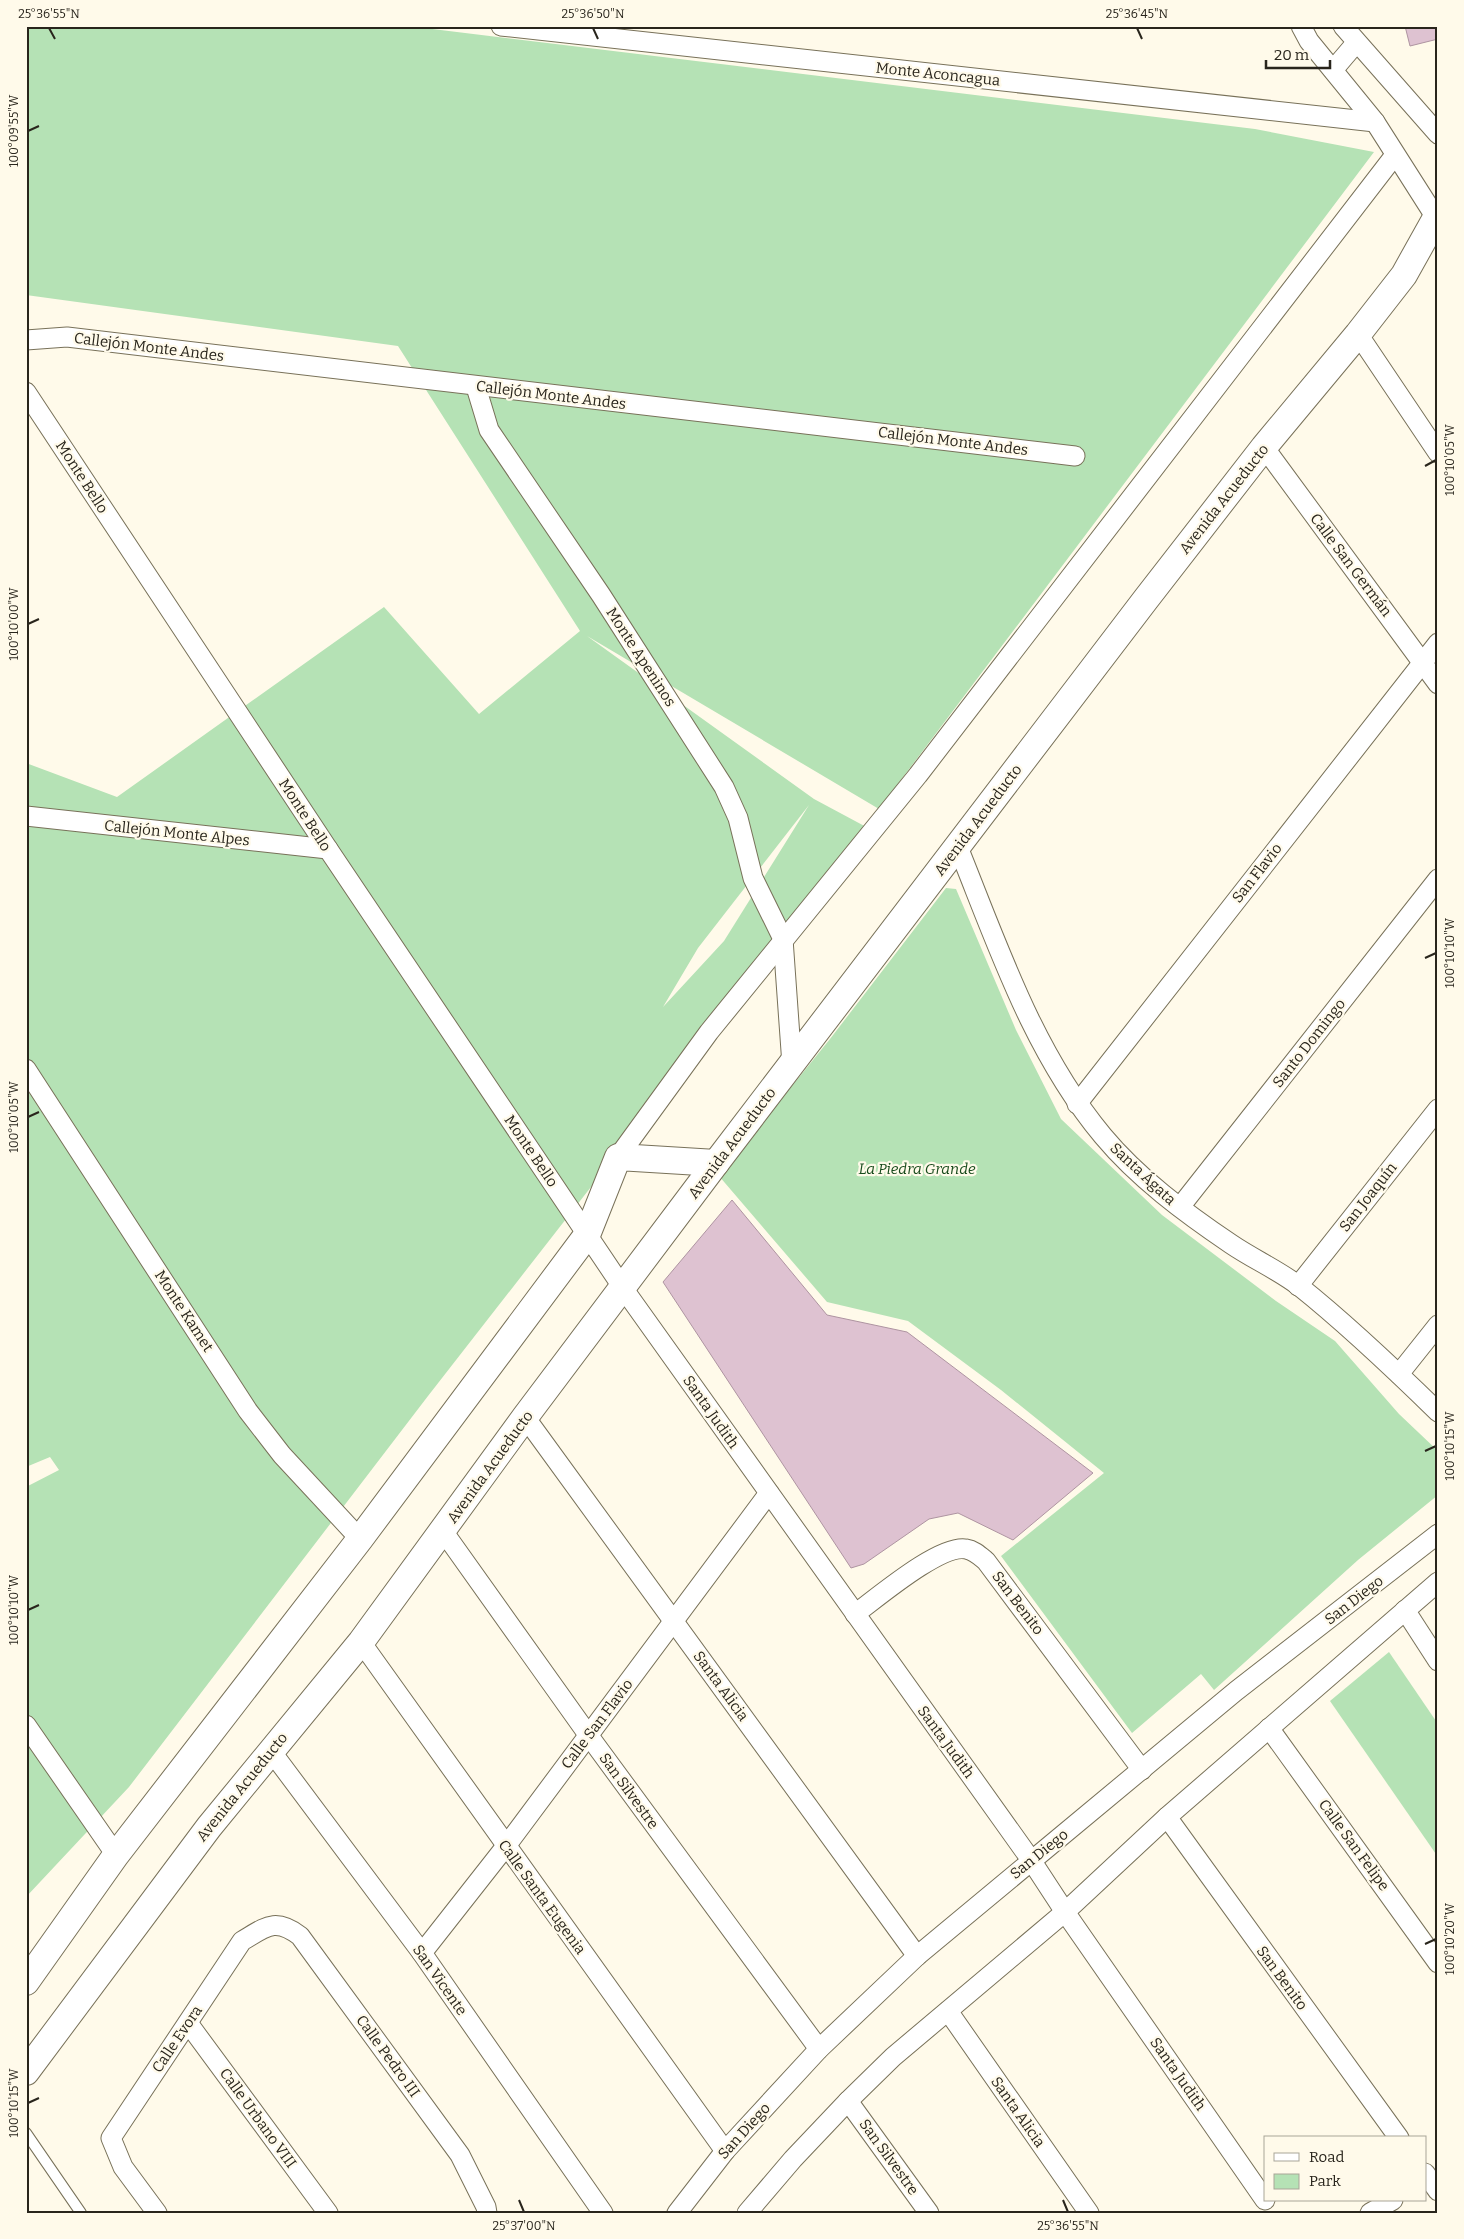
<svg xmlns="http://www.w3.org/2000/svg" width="1464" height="2239" viewBox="0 0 1464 2239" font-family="Bitter,serif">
<rect width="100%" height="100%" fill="#fffaea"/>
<g fill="#b5e2b5" fill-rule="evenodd">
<path d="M26,26H408L1255,129L1374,152L879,809L587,636L814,799L870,829L428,1396L129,1787L26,1897V1487L59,1470L50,1457L26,1467V763L117,797L384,607L479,714L580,631L398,346L26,295ZM809,805L724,941L663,1007L698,948Z"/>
<polygon points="946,888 956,889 1016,1030 1061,1119 1162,1215 1276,1301 1335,1341 1399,1414 1438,1451 1438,1495 1358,1560 1214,1690 1201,1674 1132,1733 1001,1556 1104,1473 1001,1390 908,1321 827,1302 719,1176 830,1039"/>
<polygon points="1389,1652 1438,1724 1438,1857 1330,1701"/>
</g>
<g fill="#dec2d1" stroke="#ae94a1">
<polygon points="1405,26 1438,26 1438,39 1410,46"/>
<polygon points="732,1200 827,1315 907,1332 1093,1473 1013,1540 958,1513 929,1519 864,1564 851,1568 663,1282"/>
</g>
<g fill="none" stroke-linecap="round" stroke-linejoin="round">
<defs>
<polyline id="lane" points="26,2133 81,2213"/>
<g id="street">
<polyline points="501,26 1375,122"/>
<polyline points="1301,26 1309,41 1375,122 1438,221"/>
<polyline points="1343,26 1438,134"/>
<polyline points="1333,70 1356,43"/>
<polyline points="1358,334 1438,453"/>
<polyline points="26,340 67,337 1075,456"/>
<polyline points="476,387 489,430 601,595 724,787 738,818 753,878 783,939 792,1065"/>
<polyline points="26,392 328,849 623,1288 1031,1860 1065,1912 1265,2200"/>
<polyline points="1264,447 1438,684"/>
<polyline points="26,816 328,849"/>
<path d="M958,847C998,946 1033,1052 1103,1136C1138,1178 1185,1213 1231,1244C1253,1259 1278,1270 1299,1286C1348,1325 1394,1369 1438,1412"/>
<polyline points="26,1069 248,1411 282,1455 360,1539"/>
<polyline points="1077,1104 1438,643"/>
<polyline points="618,1157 709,1032 918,775 1395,155"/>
<polyline points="1180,1207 1438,879"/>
<polyline points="1298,1286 1438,1109"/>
<polyline points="1399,1374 1438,1325"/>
<polyline points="525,1417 917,1956"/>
<polyline points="443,1531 589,1736 819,2049"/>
<polyline points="1405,1610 1438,1661"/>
<path d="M855,1614C877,1598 940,1544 966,1549C974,1550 980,1556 986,1561L1142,1770"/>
<polyline points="361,1642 725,2151"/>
<polyline points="26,1725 116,1855"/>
<polyline points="1269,1728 1438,1963"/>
<polyline points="271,1751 422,1953 603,2213"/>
<polyline points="1167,1817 1399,2138"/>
<polyline points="422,1953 506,1846 769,1493"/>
<polyline points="948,2011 1089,2213"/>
<polyline points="188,2023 328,2213"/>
<polyline points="848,2101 929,2213"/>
<polyline points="1425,2173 1438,2191"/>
<path d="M157,2213L123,2167L111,2138L242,1941C266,1927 275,1917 300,1936L460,2155L486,2207L487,2213"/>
<polyline points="677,2213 725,2151 819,2049 917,1956 1236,1691 1438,1534"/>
<polyline points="747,2213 793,2159 848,2101 893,2057 1065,1912 1167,1817 1438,1582"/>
<polyline points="1370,2213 1393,2200"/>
</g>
<g id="secondary">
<polyline points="26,1982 116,1855 360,1539 587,1235 618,1157 716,1163"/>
<polyline points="26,2072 209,1827 361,1642 525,1417 716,1163 1146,599 1264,447 1358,334 1404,275 1438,214"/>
</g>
</defs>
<use href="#lane" stroke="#787159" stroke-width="12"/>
<use href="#street" stroke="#787159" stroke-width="21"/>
<use href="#secondary" stroke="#787159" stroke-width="28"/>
<use href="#lane" stroke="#fff" stroke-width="10"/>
<use href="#street" stroke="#fff" stroke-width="19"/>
<use href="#secondary" stroke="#fff" stroke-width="26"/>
</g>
<path fill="none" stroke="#29251c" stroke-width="2" d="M49,28L55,39M593,28L598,39M1137,28L1142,39M28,131L39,126M1425,466L1436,460M28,624L39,619M1425,958L1436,953M28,1117L39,1112M1425,1451L1436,1446M28,1610L39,1605M1425,1944L1436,1939M28,2103L39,2098M519,2200L524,2212M1063,2200L1068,2212"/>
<g text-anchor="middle" stroke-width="4.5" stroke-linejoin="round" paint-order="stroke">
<g font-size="15" fill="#29251c" stroke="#fffaea">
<text transform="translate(938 74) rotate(6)" y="5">Monte Aconcagua</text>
<text transform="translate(149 347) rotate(7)" y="5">Callejón Monte Andes</text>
<text transform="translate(551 395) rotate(7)" y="5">Callejón Monte Andes</text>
<text transform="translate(953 441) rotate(7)" y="5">Callejón Monte Andes</text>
<text transform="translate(82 477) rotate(57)" y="5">Monte Bello</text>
<text transform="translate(1224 499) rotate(-52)" y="5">Avenida Acueducto</text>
<text transform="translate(1351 565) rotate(53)" y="5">Calle San Germán</text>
<text transform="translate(641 657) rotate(57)" y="5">Monte Apeninos</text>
<text transform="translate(305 815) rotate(57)" y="5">Monte Bello</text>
<text transform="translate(978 820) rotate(-53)" y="5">Avenida Acueducto</text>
<text transform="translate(177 833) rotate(6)" y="5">Callejón Monte Alpes</text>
<text transform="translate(1257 873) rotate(-52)" y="5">San Flavio</text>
<text transform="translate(1309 1043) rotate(-52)" y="5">Santo Domingo</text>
<text transform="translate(732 1143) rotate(-53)" y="5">Avenida Acueducto</text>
<text transform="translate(531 1151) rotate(56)" y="5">Monte Bello</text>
<text transform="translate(1143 1174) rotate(43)" y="5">Santa Ágata</text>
<text transform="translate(1368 1197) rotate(-52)" y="5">San Joaquín</text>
<text transform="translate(184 1311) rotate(57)" y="5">Monte Kamet</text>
<text transform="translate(711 1412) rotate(55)" y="5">Santa Judith</text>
<text transform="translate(490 1467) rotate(-54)" y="5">Avenida Acueducto</text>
<text transform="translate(1354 1600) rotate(-38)" y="5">San Diego</text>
<text transform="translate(1018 1603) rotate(53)" y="5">San Benito</text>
<text transform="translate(721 1686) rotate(54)" y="5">Santa Alicia</text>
<text transform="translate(597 1724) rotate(-53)" y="5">Calle San Flavio</text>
<text transform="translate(946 1742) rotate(54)" y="5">Santa Judith</text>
<text transform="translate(242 1787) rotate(-51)" y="5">Avenida Acueducto</text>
<text transform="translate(629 1791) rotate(54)" y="5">San Silvestre</text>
<text transform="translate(1354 1845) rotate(54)" y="5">Calle San Felipe</text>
<text transform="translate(1039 1854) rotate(-39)" y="5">San Diego</text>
<text transform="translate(542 1897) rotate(54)" y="5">Calle Santa Eugenia</text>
<text transform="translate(1282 1978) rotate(54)" y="5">San Benito</text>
<text transform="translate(440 1980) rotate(55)" y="5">San Vicente</text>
<text transform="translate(177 2039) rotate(-56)" y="5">Calle Evora</text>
<text transform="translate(388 2056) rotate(54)" y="5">Calle Pedro III</text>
<text transform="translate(1178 2074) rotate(55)" y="5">Santa Judith</text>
<text transform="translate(1018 2112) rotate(55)" y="5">Santa Alicia</text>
<text transform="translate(258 2118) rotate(54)" y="5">Calle Urbano VIII</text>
<text transform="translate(744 2131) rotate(-48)" y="5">San Diego</text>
<text transform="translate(889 2157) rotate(54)" y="5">San Silvestre</text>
</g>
<g font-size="15" font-style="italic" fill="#184b1c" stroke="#fffaea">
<text x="917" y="1174">La Piedra Grande</text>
</g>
</g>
<rect width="1464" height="2239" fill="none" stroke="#fffaea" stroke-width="55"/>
<rect x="1264" y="2136" width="162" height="65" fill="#fffaea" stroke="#a9a598"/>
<rect x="1274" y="2153" width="25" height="8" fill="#ffffff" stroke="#a9a598"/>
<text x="1309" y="2162" font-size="15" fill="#29251c">Road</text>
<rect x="1274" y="2174" width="25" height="15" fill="#b5e2b5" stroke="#a9a598"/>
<text x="1309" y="2186" font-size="15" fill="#29251c">Park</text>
<path d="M1266 60v8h64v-8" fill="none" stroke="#29251c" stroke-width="2.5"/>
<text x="1274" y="60" font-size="15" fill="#29251c" stroke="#fffaea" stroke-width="4" paint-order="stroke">20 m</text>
<rect x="28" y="28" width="1408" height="2184" fill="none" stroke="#29251c" stroke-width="2"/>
<g font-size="12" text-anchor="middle" fill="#29251c">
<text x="49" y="18">25°36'55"N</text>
<text x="593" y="18">25°36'50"N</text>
<text x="1137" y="18">25°36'45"N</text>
<text transform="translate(14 131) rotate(-90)" y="4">100°09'55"W</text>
<text transform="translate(1450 460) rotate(-90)" y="4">100°10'05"W</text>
<text transform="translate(14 624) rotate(-90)" y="4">100°10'00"W</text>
<text transform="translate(1450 953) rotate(-90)" y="4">100°10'10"W</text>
<text transform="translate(14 1117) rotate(-90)" y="4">100°10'05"W</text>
<text transform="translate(1450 1446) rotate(-90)" y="4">100°10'15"W</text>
<text transform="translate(14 1610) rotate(-90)" y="4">100°10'10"W</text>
<text transform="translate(1450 1939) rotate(-90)" y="4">100°10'20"W</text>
<text transform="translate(14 2103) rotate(-90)" y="4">100°10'15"W</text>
<text x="524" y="2230">25°37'00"N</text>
<text x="1068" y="2230">25°36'55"N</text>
</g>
</svg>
